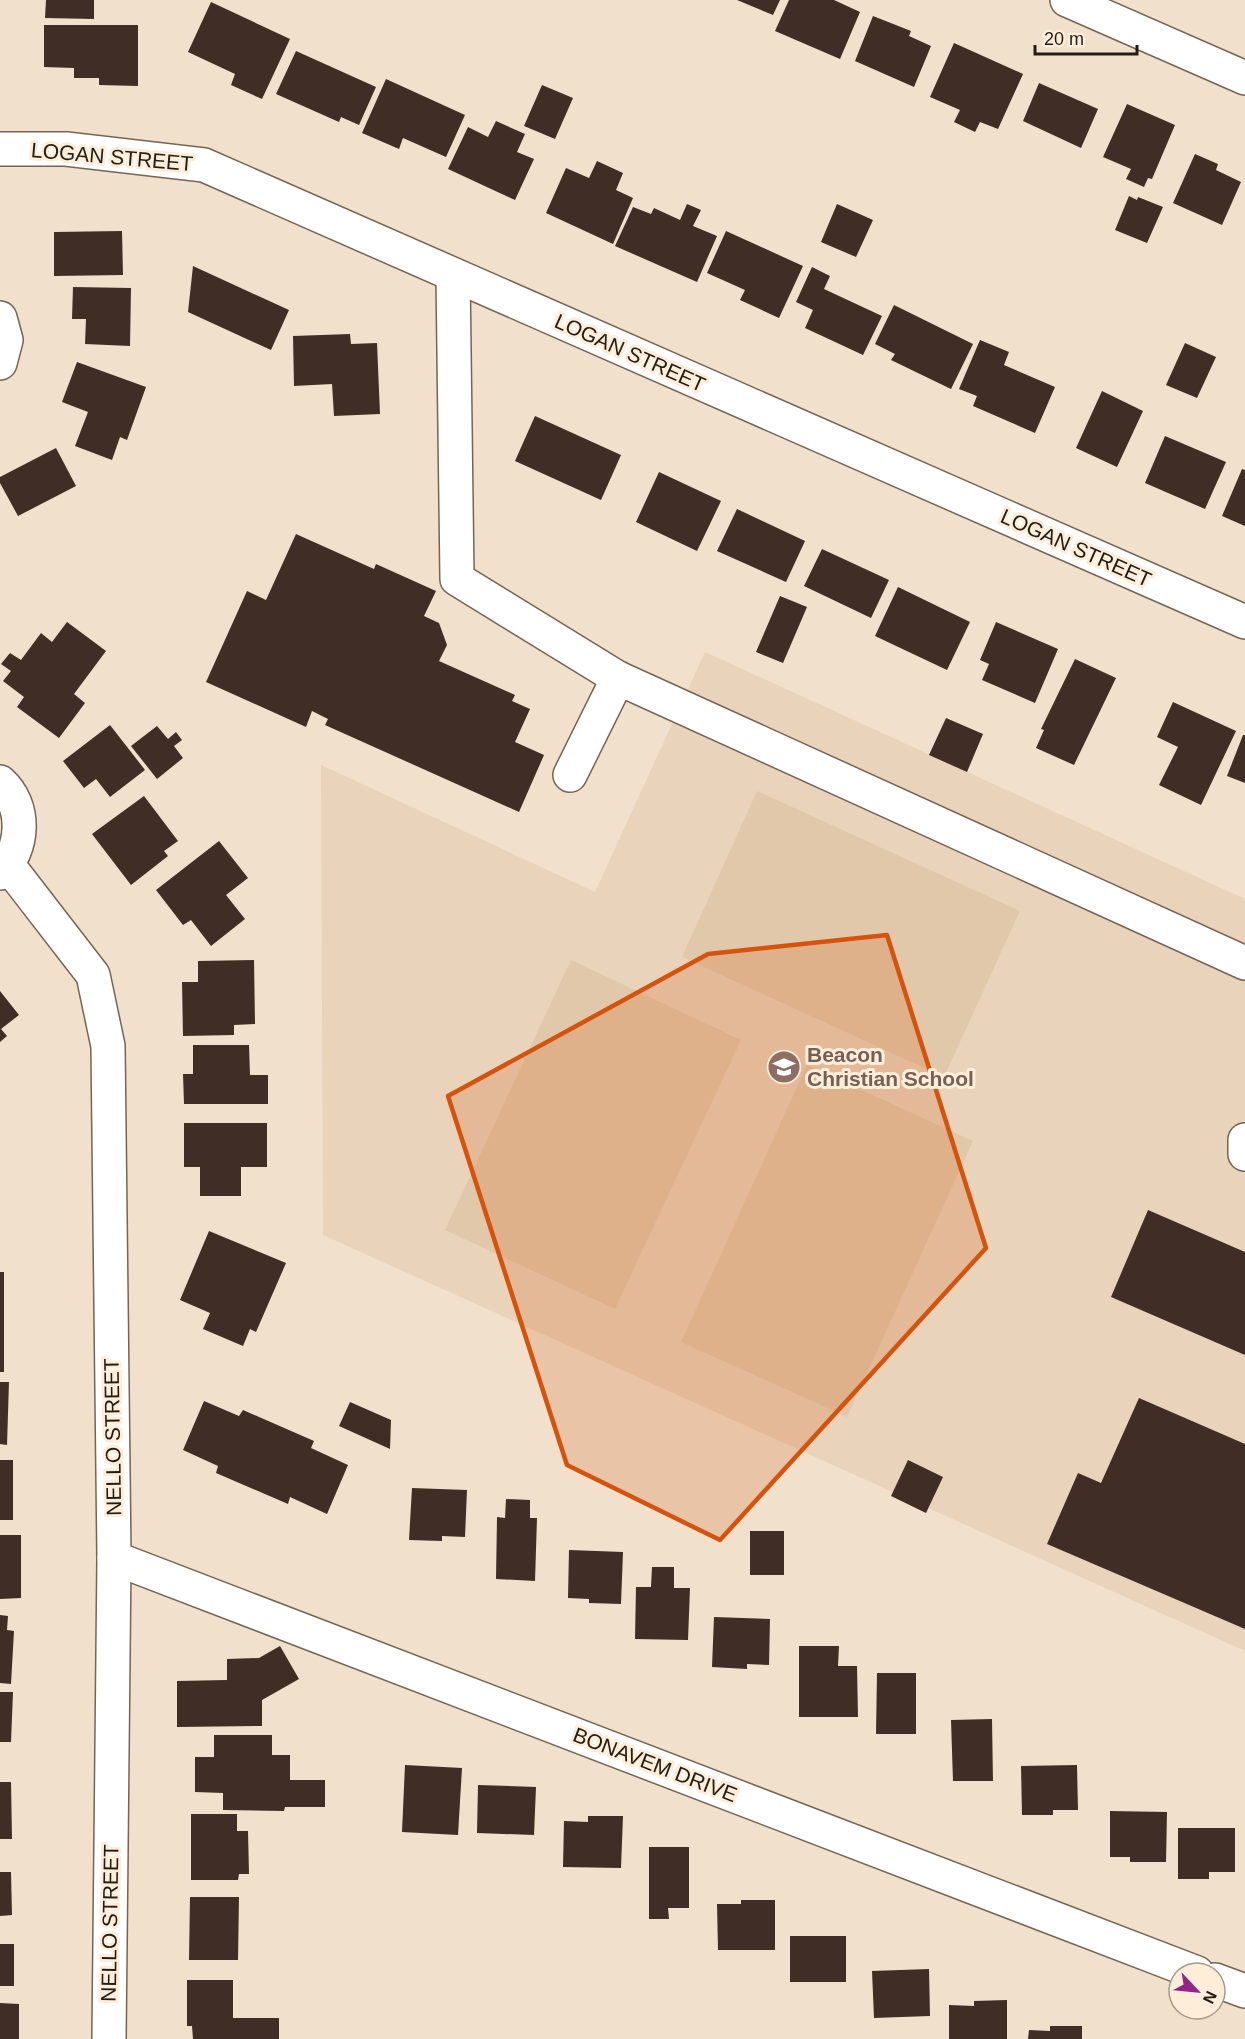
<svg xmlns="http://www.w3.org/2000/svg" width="1245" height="2039" viewBox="0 0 1245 2039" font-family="Arial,sans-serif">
<rect width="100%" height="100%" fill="#f0e0cc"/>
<polygon fill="#e9d3bb" points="705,652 1245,899 1245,1651 323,1235 321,765 595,892"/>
<g fill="#e2c8aa">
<polygon points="757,791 1020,911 944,1077 682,957"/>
<polygon points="571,960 741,1040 615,1309 445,1230"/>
<polygon points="807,1065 973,1141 847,1417 681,1342"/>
</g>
<g fill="#402d25">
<polygon points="46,0 94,0 94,19 45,18"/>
<polygon points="737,0 780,0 773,15"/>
<polygon points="789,0 834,0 860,12 840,59 775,31"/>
<polygon points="211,2 290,39 262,99 231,85 235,74 188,52"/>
<polygon points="873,16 911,31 909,36 931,46 914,87 855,61"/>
<polygon points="44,25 138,25 138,86 99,85 99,78 74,78 74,68 44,67"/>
<polygon points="954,43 1023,74 998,129 980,122 975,132 954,122 960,110 930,97"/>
<polygon points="296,51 376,87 359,125 341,117 339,122 276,94"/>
<polygon points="386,79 465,115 446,157 403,138 399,149 362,133"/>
<polygon points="1039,83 1098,109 1081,148 1023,121"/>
<polygon points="542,85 573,98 555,139 524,126"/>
<polygon points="1127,104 1175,125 1152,179 1148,178 1144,187 1126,179 1131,169 1103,157"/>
<polygon points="496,121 525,134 517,152 534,159 515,200 448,169 468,127 488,137"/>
<polygon points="1195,154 1218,164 1216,170 1241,182 1222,225 1173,203"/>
<polygon points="597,161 623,173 616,190 633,198 613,244 546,213 566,168 589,178"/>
<polygon points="1129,196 1137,200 1138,197 1163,207 1147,243 1115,230"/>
<polygon points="687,204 701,210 693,226 717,236 697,282 615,246 633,207 651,214 654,208 680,220"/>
<polygon points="837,204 873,220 856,257 821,242"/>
<polygon points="122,231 123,275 54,276 54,232"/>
<polygon points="726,231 803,266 779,318 740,300 745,290 707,273"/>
<polygon points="193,266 289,310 271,350 188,312"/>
<polygon points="812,267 830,276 824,289 882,316 863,355 805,328 813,310 796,302"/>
<polygon points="73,287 131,288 130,346 85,344 86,319 72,319"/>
<polygon points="894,305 973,344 951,389 891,360 895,354 875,344"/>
<polygon points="350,334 351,344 377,343 380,414 334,416 332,384 294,386 293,336"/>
<polygon points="980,340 1009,352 1004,365 1055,387 1035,433 973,406 977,396 959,389"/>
<polygon points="1185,343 1216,357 1197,398 1166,385"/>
<polygon points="77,362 146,387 127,440 120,437 112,460 75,446 88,412 62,402"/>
<polygon points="1102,391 1143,411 1117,467 1076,448"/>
<polygon points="535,416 621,455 601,500 515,461"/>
<polygon points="1165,436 1226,462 1205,509 1145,483"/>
<polygon points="56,448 76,486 18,516 0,483 0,477"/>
<polygon points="1242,469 1245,470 1245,526 1222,516"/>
<polygon points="659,472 721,501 697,551 636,522"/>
<polygon points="737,509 805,541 786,582 717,551"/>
<polygon points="296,534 374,569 376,564 436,591 424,616 439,623 447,645 439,661 515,695 512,701 530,709 515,742 544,755 519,812 325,725 328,719 312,711 306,727 206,682 247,591 266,600"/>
<polygon points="822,549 889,580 871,618 804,586"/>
<polygon points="898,587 970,622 947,670 875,636"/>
<polygon points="780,596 807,607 783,663 756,652"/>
<polygon points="67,622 106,651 74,694 85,703 59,738 17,707 24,697 3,681 11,671 1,664 10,653 21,660 41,633 52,642"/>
<polygon points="996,622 1058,649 1035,703 982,680 989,664 980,660"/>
<polygon points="1075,659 1116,678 1074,765 1036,748 1044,730 1041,729"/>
<polygon points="1173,702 1236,731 1201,805 1159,785 1178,747 1157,737"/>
<polygon points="946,718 983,734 967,772 929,755"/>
<polygon points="110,725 145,770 110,797 96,779 84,788 63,761"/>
<polygon points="157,726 168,739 176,732 182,740 174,746 183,758 157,779 131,746"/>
<polygon points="1243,735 1245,735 1245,783 1227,776"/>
<polygon points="144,796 178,841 164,851 168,856 131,885 92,834"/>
<polygon points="219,841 248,878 226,895 245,919 211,946 191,920 183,925 156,890"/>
<polygon points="254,960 255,1024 234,1025 234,1035 183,1036 182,982 198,982 198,961"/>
<polygon points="0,991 19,1015 1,1029 7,1036 0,1042"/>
<polygon points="193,1045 249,1045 250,1075 268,1075 268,1104 184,1104 183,1074 193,1074"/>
<polygon points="184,1123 267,1123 267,1167 241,1167 241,1196 200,1196 200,1167 184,1167"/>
<polygon points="1148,1210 1245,1252 1245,1355 1111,1297"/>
<polygon points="209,1231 286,1263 256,1332 250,1329 243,1346 203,1329 210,1313 180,1300"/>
<rect x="0" y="1272" width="4" height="100"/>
<polygon points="0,1382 9,1382 7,1445 0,1444"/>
<polygon points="1139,1398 1245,1444 1245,1629 1047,1544 1078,1473 1101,1483"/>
<polygon points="204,1401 239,1416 243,1410 314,1441 311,1448 348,1465 327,1514 290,1497 288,1504 216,1473 218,1466 183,1450"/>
<polygon points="350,1402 391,1420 390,1449 339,1426"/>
<rect x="0" y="1460" width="13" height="60"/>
<polygon points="908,1460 943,1477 926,1513 891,1496"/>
<polygon points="412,1488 467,1490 465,1537 442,1536 442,1541 409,1540"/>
<polygon points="506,1499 530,1500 530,1518 537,1518 535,1581 496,1579 497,1517 505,1518"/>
<rect x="750" y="1531" width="34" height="44"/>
<polygon points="0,1535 21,1535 21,1598 0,1599"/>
<polygon points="569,1550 623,1552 621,1604 589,1603 589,1599 568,1598"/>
<polygon points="652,1567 674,1567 674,1588 690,1588 688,1640 635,1639 636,1587 651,1587"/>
<polygon points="0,1615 8,1616 7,1630 14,1631 11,1684 0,1683"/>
<polygon points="714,1617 770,1619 769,1665 747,1664 747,1669 712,1667"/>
<polygon points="280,1646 299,1679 262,1700 262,1726 177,1727 177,1681 227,1680 227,1659 259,1658"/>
<polygon points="799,1646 839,1646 838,1666 857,1666 858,1717 799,1717"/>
<polygon points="877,1673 916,1673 916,1734 876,1734"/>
<polygon points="0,1692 13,1692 11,1742 0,1742"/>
<polygon points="992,1719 993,1781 953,1781 951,1720"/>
<polygon points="214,1735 272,1735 272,1755 290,1755 290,1780 325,1780 325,1807 285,1807 284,1811 223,1810 223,1793 195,1792 195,1757 214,1757"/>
<polygon points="405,1765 462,1768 458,1835 402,1832"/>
<polygon points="1077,1765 1078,1810 1053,1810 1053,1815 1022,1815 1021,1766"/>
<polygon points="0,1782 11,1782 12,1839 0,1839"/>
<polygon points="478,1785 536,1787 534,1835 477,1833"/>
<polygon points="1110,1811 1167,1812 1166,1862 1130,1862 1130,1857 1110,1857"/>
<polygon points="191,1814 237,1814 237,1831 248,1831 249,1874 239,1874 238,1880 191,1880"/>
<polygon points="588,1816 623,1816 621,1868 563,1867 564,1821 588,1822"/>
<polygon points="1178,1828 1235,1828 1235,1872 1209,1872 1209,1879 1178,1879"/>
<polygon points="649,1847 689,1847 689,1908 668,1908 669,1919 649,1919"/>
<polygon points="0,1872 11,1872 12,1915 0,1916"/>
<polygon points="190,1897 239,1897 238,1960 189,1960"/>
<polygon points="741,1900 775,1900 775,1950 718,1950 717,1904 741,1904"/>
<rect x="790" y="1936" width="56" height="46"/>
<rect x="0" y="1944" width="14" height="42"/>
<polygon points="929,1969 930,2016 874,2018 872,1971"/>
<polygon points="187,1980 233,1980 233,2018 279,2018 279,2039 193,2039 192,2026 187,2026"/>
<polygon points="1007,2000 1007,2039 949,2039 949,2005 974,2006 974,2001"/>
<polygon points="0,2003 19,2004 19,2039 0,2039"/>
<polygon points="1050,2026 1082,2026 1082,2039 1028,2039 1029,2030 1050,2031"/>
</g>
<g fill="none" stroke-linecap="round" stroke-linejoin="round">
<defs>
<g id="minor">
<polyline points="1067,0 1245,78"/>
<polyline points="0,149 66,149 204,165 1245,622"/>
<polyline points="453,275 457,579 618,678 1245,963"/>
<polyline points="0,318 6,340 0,363"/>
<polyline points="570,775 618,678"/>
<path d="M0,782C27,806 24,849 0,873"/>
<polyline points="8,865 93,975 108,1046 114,1558 109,2039"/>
<polyline points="1245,1140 1245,1154"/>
<polyline points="114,1558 1197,1973"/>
<polyline points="1215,1980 1245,1991"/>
</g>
</defs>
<use href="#minor" stroke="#746555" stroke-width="36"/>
<use href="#minor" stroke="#fff" stroke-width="33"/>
</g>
<path fill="#d4530d" fill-opacity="0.2" stroke="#d4530d" stroke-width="4.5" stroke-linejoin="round" d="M887,935L986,1248L720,1540L567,1465L448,1096L708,954Z"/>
<defs>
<symbol id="school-disc" viewBox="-11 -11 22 22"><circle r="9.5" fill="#8d6e63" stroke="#feedd9"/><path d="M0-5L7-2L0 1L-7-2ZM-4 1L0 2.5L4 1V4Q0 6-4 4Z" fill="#fff"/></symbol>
</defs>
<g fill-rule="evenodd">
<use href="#school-disc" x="765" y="1048" width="38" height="38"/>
</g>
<g text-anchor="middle" stroke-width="6" stroke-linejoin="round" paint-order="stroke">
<g font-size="21" fill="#221c15" stroke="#feedd9">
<text transform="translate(112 157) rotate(5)" y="7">LOGAN STREET</text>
<text transform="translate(630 353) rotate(24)" y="7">LOGAN STREET</text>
<text transform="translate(1076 548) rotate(24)" y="7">LOGAN STREET</text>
<text transform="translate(113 1437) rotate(-91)" y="7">NELLO STREET</text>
<text transform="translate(655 1765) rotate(21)" y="7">BONAVEM DRIVE</text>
<text transform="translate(110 1923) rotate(-89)" y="7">NELLO STREET</text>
</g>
<g font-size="21" font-weight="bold" fill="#785e54" stroke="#feedd9" text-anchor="start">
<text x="807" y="1062">Beacon<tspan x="807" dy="24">Christian School</tspan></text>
</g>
</g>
<g transform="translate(1197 1991) rotate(116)"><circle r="28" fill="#feedd9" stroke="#a6998b" stroke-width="1.5"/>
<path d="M0-4.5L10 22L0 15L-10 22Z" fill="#932587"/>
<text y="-9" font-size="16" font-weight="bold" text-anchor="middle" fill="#221c15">N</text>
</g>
<path d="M1035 45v9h102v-9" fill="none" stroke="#221c15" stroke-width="3"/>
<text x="1044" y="45" font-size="18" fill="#221c15" stroke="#feedd9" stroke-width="4.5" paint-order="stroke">20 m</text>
</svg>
